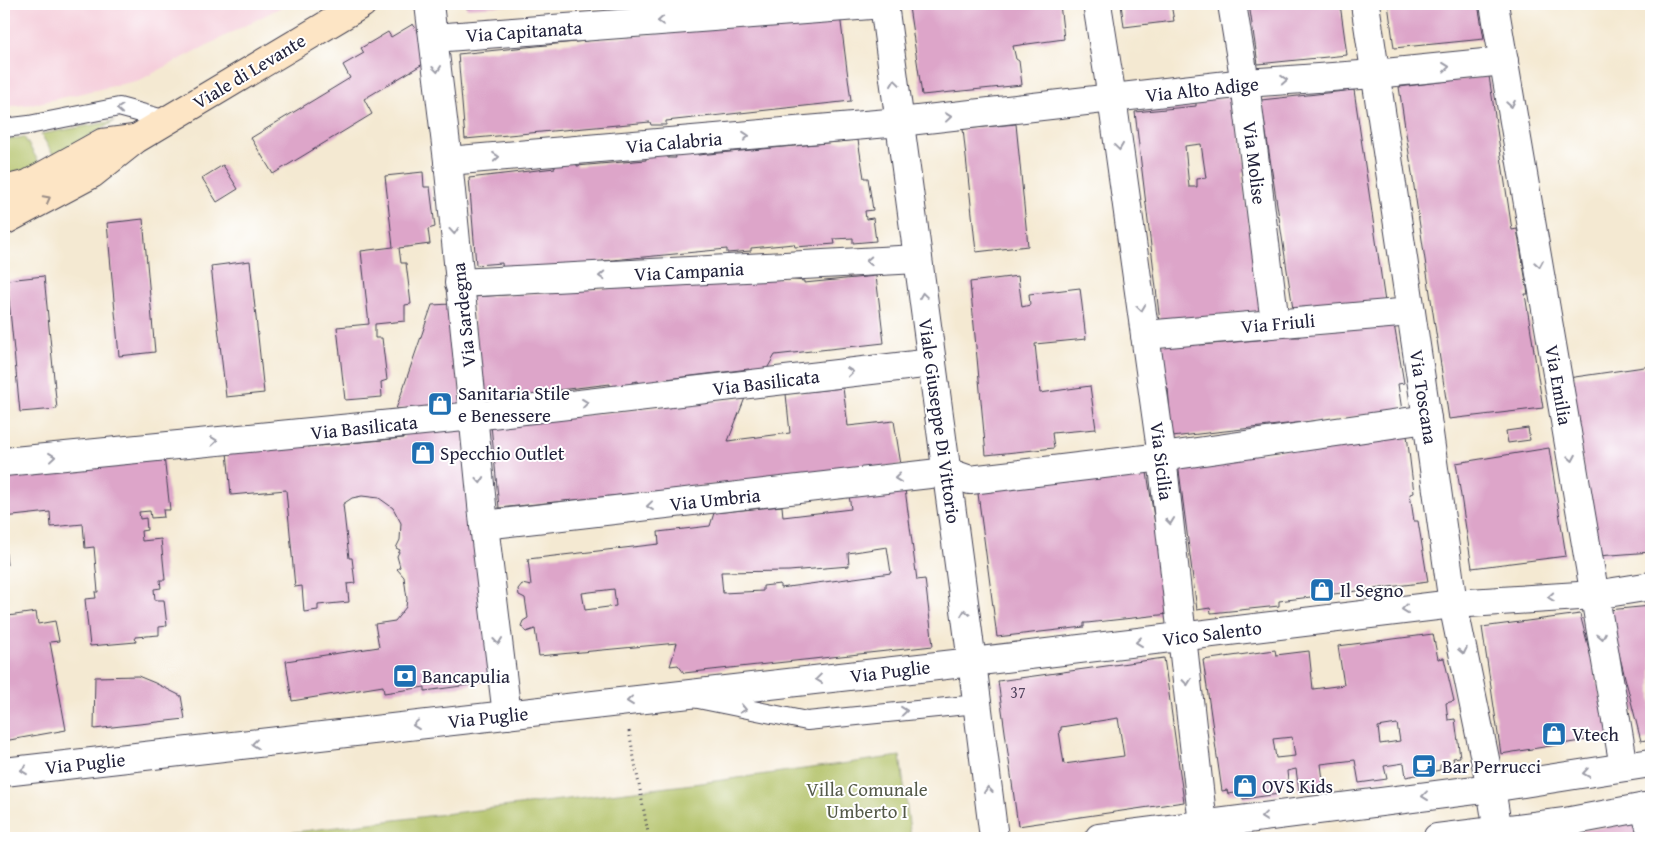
<svg xmlns="http://www.w3.org/2000/svg" width="1655" height="842" viewBox="0 0 1655 842" font-family="'Gentium Book Plus',serif">
<rect width="100%" height="100%" fill="#fff"/>
<filter id="ink" filterUnits="userSpaceOnUse"><feTurbulence type="fractalNoise" baseFrequency=".02" numOctaves="2"/><feDisplacementMap in="SourceGraphic" scale="10" xChannelSelector="R" yChannelSelector="G"/><feConvolveMatrix kernelMatrix="1 2 1 2 8 2 1 2 1" color-interpolation-filters="sRGB"/></filter>
<filter id="wash" filterUnits="userSpaceOnUse"><feTurbulence type="fractalNoise" baseFrequency=".0096" numOctaves="4" result="noise"/><feDisplacementMap in="SourceGraphic" scale="20" xChannelSelector="R" yChannelSelector="G"/><feGaussianBlur stdDeviation="1.12" result="paint"/><feColorMatrix in="noise" values="0 0 0 0 0 0 0 0 0 0 0 0 0 0 0 0 0 1.4 0 .05"/><feComposite in="paint" operator="in"/></filter>
<g filter="url(#wash)">
<rect width="100%" height="100%" fill="#f4e9d2"/>
<polygon fill="#f5cfdb" points="4,4 287,4 140,80 34,104 4,107"/>
<g fill="#b0c063" stroke="#69714f">
<polygon points="115,121 54,156 41,134"/>
<polygon points="24,137 40,164 4,179 4,140"/>
<polygon points="900,756 911,838 246,838 693,784"/>
</g>
<g id="blocks">
<g fill="#dda5c9" fill-rule="evenodd">
<polygon points="466,4 515,4 515,5 466,8"/>
<polygon points="937,4 1060,4 1064,39 1013,46 1016,59 1019,61 1022,85 922,95 909,7"/>
<polygon points="1121,4 1171,4 1174,21 1124,27"/>
<polygon points="1249,4 1340,4 1347,55 1258,64"/>
<polygon points="1388,4 1478,4 1484,39 1394,48"/>
<polygon points="840,15 851,101 666,121 666,125 651,125 650,122 465,139 458,54"/>
<polygon points="413,24 433,58 364,99 372,114 273,174 251,138 350,78 343,65 364,53 361,48 388,32 391,37"/>
<polygon points="1489,76 1512,230 1517,229 1528,294 1525,294 1543,408 1449,419 1399,87"/>
<polygon points="1354,90 1385,302 1293,309 1261,100"/>
<path d="M1234,97L1246,172L1242,173L1261,311L1160,322L1135,112L1196,106V100ZM1201,144L1206,178L1197,179V187H1189L1185,146Z"/>
<polygon points="1016,124 1028,246 976,252 963,129"/>
<polygon points="858,140 864,178 868,178 873,210 865,211 866,219 873,218 876,241 853,243 853,238 834,239 835,244 795,247 794,244 751,248 751,251 727,253 727,249 602,261 601,266 503,275 502,263 476,265 469,178 555,168 555,165 577,162 577,166 646,160 646,155 667,153 668,158 676,158 675,152 698,151 698,155"/>
<polygon points="223,165 238,189 217,202 202,178"/>
<polygon points="423,172 424,187 430,187 435,227 428,229 430,244 399,248 401,263 406,263 411,304 405,305 405,321 375,324 375,338 382,338 387,380 381,382 382,397 345,400 337,327 369,324 361,251 393,247 385,176"/>
<polygon points="143,219 155,352 119,356 107,223"/>
<polygon points="250,261 264,393 226,397 211,266"/>
<polygon points="44,276 57,409 20,412 7,280"/>
<polygon points="876,276 884,343 775,355 765,372 750,374 749,369 658,380 658,383 639,386 638,381 632,382 632,386 610,388 610,384 542,392 543,397 482,403 472,297 778,278 804,281 804,283"/>
<polygon points="1018,276 1022,307 1030,305 1029,294 1080,288 1086,339 1035,344 1040,393 1090,386 1096,429 1052,433 1054,448 986,455 970,282"/>
<polygon points="451,304 462,405 396,409 432,305"/>
<polygon points="1394,324 1404,383 1398,384 1402,411 1172,437 1168,388 1164,387 1160,344 1200,341 1200,345 1212,344 1269,339 1270,335 1292,334 1292,337 1300,337 1300,332"/>
<polygon points="1651,366 1651,552 1598,556 1568,378"/>
<polygon points="843,388 848,426 894,421 901,465 499,508 491,425 745,398 728,441 742,439 790,433 786,394"/>
<polygon points="462,424 497,681 425,691 425,687 384,693 383,686 292,701 286,661 379,647 375,624 395,621 406,607 407,599 404,577 397,569 400,567 397,556 400,550 396,548 400,540 401,523 393,508 379,498 362,496 352,498 343,504 349,558 352,558 355,583 347,584 349,602 318,605 318,610 304,612 302,586 295,587 286,490 231,495 227,452 307,440 308,447 404,438 403,429"/>
<polygon points="1528,428 1530,440 1508,443 1506,431"/>
<polygon points="1407,435 1414,493 1410,494 1414,521 1418,521 1428,582 1279,601 1279,606 1211,613 1210,608 1197,610 1178,463"/>
<polygon points="1549,448 1566,556 1472,568 1456,463"/>
<polygon points="164,456 170,510 163,510 164,517 151,518 150,511 139,512 140,519 146,518 147,530 141,531 142,541 161,539 165,580 160,580 161,588 154,589 155,600 164,600 167,626 159,627 159,635 135,637 136,642 90,646 85,599 96,598 95,592 98,592 94,547 85,548 83,524 51,527 50,512 4,517 4,476 46,472 45,467"/>
<polygon points="1146,466 1169,614 1087,623 1084,623 1084,627 997,637 977,486"/>
<path d="M905,489L917,580L925,579L933,646L684,673L678,665L670,666L677,643L539,656L535,629L526,632L521,626L523,621L528,618L525,598L519,595L518,589L522,584L531,586L528,559L659,544L658,532L710,526L714,513L782,506L783,517L851,509L849,495ZM887,547L891,573L780,588V584L763,586V591L723,593L721,572L789,571L849,566L848,553ZM614,589L616,606L585,610L582,593Z"/>
<polygon points="4,545 5,545 7,565 4,565"/>
<polygon points="4,605 6,605 8,616 36,612 38,624 55,621 59,641 50,642 66,730 4,741"/>
<polygon points="1651,606 1651,739 1641,741 1608,610"/>
<polygon points="1580,614 1611,736 1501,754 1482,627"/>
<path d="M1433,634L1438,659L1444,658L1454,701L1446,703L1448,720L1455,719L1460,757L1453,758L1454,762L1440,765V770L1406,777L1404,763L1384,766L1387,779L1359,783L1355,760L1321,764L1324,788L1299,792L1296,769L1287,771L1288,781L1277,782L1279,794L1243,799L1242,792L1228,794L1227,790L1222,791L1203,660L1275,650L1276,655L1309,651L1313,689L1344,685L1338,646ZM1397,724L1400,741L1380,744L1378,727ZM1292,737L1295,756L1276,758L1273,739Z"/>
<path d="M1164,658L1184,802L1018,826L998,681ZM1118,718L1124,756L1064,764L1059,731L1061,730V727Z"/>
<polygon points="138,676 155,683 181,696 185,719 94,729 95,677"/>
<polygon points="1634,823 1639,838 1584,838 1583,830"/>
</g>
</g>
</g>
<g filter="url(#ink)">
<use href="#blocks" fill-opacity="0" stroke="#424052" stroke-width="1"/>
<g fill="none" stroke-linecap="round" stroke-linejoin="round">
<defs>
<g id="service">
<polyline points="4,128 29,125 119,107 167,120"/>
<polyline points="698,699 807,721 977,704"/>
</g>
<polyline id="pedestrian" points="947,472 970,480 1162,457"/>
<g id="minor">
<polyline points="429,4 448,161 484,525 507,715"/>
<polyline points="1097,4 1112,98 1162,457 1203,825"/>
<polyline points="1232,4 1245,83 1275,323"/>
<polyline points="1365,4 1427,419 1453,604 1491,788 1499,838"/>
<polyline points="1494,4 1624,767"/>
<polyline points="434,38 884,4"/>
<polyline points="448,161 900,122 1245,83 1375,74 1504,61"/>
<polyline points="459,283 918,259"/>
<polyline points="1145,335 1411,312"/>
<polyline points="1162,457 1427,419"/>
<polyline points="4,462 474,416 932,363"/>
<polyline points="484,525 947,472"/>
<polyline points="972,662 1453,604 1595,595 1651,586"/>
<polyline points="1644,807 1651,830"/>
</g>
<g id="tertiary">
<polyline points="884,4 972,662 994,838"/>
<polyline points="4,772 972,662"/>
<polyline points="1099,838 1491,788 1651,763"/>
<polyline points="1437,838 1565,822 1651,806"/>
</g>
<g id="secondary">
<polyline points="4,190 28,184 102,143 134,139"/>
<polyline points="4,221 92,174 136,139 362,4"/>
</g>
</defs>
<use href="#service" stroke="#424052" stroke-width="20"/>
<use href="#pedestrian" stroke="#424052" stroke-width="30"/>
<use href="#minor" stroke="#424052" stroke-width="30"/>
<use href="#tertiary" stroke="#424052" stroke-width="30"/>
<use href="#secondary" stroke="#424052" stroke-width="30"/>
<polyline stroke="#424052" stroke-width="3" stroke-dasharray="1 4" stroke-linecap="butt" points="629,731 649,838"/>
<use href="#service" stroke="#fff" stroke-width="18"/>
<use href="#pedestrian" stroke="#fff" stroke-width="28"/>
<use href="#minor" stroke="#fff" stroke-width="28"/>
<use href="#tertiary" stroke="#fff" stroke-width="28"/>
<use href="#secondary" stroke="#fde5c5" stroke-width="28"/>
</g>
<defs><path id="oneway-chevron" d="M-2-3.5L2.5 0L-2 3.5" fill="none" stroke-width="1.6" stroke-linecap="round" stroke-linejoin="round" transform="scale(1.25)"/></defs>
<g stroke="#9c9ca7">
<use href="#oneway-chevron" transform="translate(661 21) rotate(176)"/>
<use href="#oneway-chevron" transform="translate(1446 67) rotate(-6)"/>
<use href="#oneway-chevron" transform="translate(437 69) rotate(83)"/>
<use href="#oneway-chevron" transform="translate(1284 80) rotate(-4)"/>
<use href="#oneway-chevron" transform="translate(895 83) rotate(-98)"/>
<use href="#oneway-chevron" transform="translate(1511 104) rotate(80)"/>
<use href="#oneway-chevron" transform="translate(120 109) rotate(-176)"/>
<use href="#oneway-chevron" transform="translate(948 117) rotate(-6)"/>
<use href="#oneway-chevron" transform="translate(746 136) rotate(-5)"/>
<use href="#oneway-chevron" transform="translate(1119 147) rotate(82)"/>
<use href="#oneway-chevron" transform="translate(496 157) rotate(-5)"/>
<use href="#oneway-chevron" transform="translate(454 231) rotate(85)"/>
<use href="#oneway-chevron" transform="translate(869 261) rotate(177)"/>
<use href="#oneway-chevron" transform="translate(1539 264) rotate(80)"/>
<use href="#oneway-chevron" transform="translate(602 276) rotate(177)"/>
<use href="#oneway-chevron" transform="translate(923 296) rotate(-98)"/>
<use href="#oneway-chevron" transform="translate(1141 308) rotate(82)"/>
<use href="#oneway-chevron" transform="translate(850 372) rotate(-7)"/>
<use href="#oneway-chevron" transform="translate(585 403) rotate(-7)"/>
<use href="#oneway-chevron" transform="translate(214 441) rotate(-6)"/>
<use href="#oneway-chevron" transform="translate(52 457) rotate(-6)"/>
<use href="#oneway-chevron" transform="translate(1572 458) rotate(80)"/>
<use href="#oneway-chevron" transform="translate(898 478) rotate(174)"/>
<use href="#oneway-chevron" transform="translate(480 480) rotate(85)"/>
<use href="#oneway-chevron" transform="translate(650 506) rotate(174)"/>
<use href="#oneway-chevron" transform="translate(1170 521) rotate(84)"/>
<use href="#oneway-chevron" transform="translate(1551 597) rotate(176)"/>
<use href="#oneway-chevron" transform="translate(1405 609) rotate(173)"/>
<use href="#oneway-chevron" transform="translate(965 613) rotate(-98)"/>
<use href="#oneway-chevron" transform="translate(1602 636) rotate(80)"/>
<use href="#oneway-chevron" transform="translate(498 641) rotate(83)"/>
<use href="#oneway-chevron" transform="translate(1139 642) rotate(173)"/>
<use href="#oneway-chevron" transform="translate(1463 651) rotate(78)"/>
<use href="#oneway-chevron" transform="translate(819 679) rotate(173)"/>
<use href="#oneway-chevron" transform="translate(1187 682) rotate(84)"/>
<use href="#oneway-chevron" transform="translate(630 701) rotate(174)"/>
<use href="#oneway-chevron" transform="translate(743 709) rotate(11)"/>
<use href="#oneway-chevron" transform="translate(904 711) rotate(-6)"/>
<use href="#oneway-chevron" transform="translate(416 725) rotate(174)"/>
<use href="#oneway-chevron" transform="translate(255 744) rotate(173)"/>
<use href="#oneway-chevron" transform="translate(24 770) rotate(174)"/>
<use href="#oneway-chevron" transform="translate(1586 773) rotate(171)"/>
<use href="#oneway-chevron" transform="translate(988 790) rotate(-97)"/>
<use href="#oneway-chevron" transform="translate(1425 796) rotate(173)"/>
<use href="#oneway-chevron" transform="translate(1264 817) rotate(173)"/>
</g>
<use stroke="#9a8d87" href="#oneway-chevron" transform="translate(47 199) rotate(-28)"/>
</g>
<defs>
<symbol id="shop-square" viewBox="-11 -11 22 22"><rect x="-9" y="-9" width="18" height="18" rx="4" fill="#1f6fb2" stroke="#fff"/><path d="M-5-2.5h2.3a2.7 3.5 0 0 1 5.4 0H5L5.5 6h-11ZM-1.5-2.5h3a1.5 2.3 0 0 0-3 0Z" fill="#fff"/></symbol>
<symbol id="bank-square" viewBox="-11 -11 22 22"><rect x="-9" y="-9" width="18" height="18" rx="4" fill="#1f6fb2" stroke="#fff"/><path d="M-6-4H6V4H-6ZM0-2.3a2.3 2.3 0 1 0 0 4.6a2.3 2.3 0 1 0 0-4.6Z" fill="#fff"/></symbol>
<symbol id="cafe-square" viewBox="-11 -11 22 22"><rect x="-9" y="-9" width="18" height="18" rx="4" fill="#1f6fb2" stroke="#fff"/><path d="M-5.5-4.5H6V0H3Q3 3.5 0 3.5H-2.5Q-5.5 3.5-5.5 0ZM3-3.2v2h1.7v-2ZM-6 4.5H4V6H-6Z" fill="#fff"/></symbol>
</defs>
<g fill-rule="evenodd">
<use href="#shop-square" x="426" y="390" width="28" height="28"/>
<use href="#shop-square" x="409" y="439" width="28" height="28"/>
<use href="#shop-square" x="1308" y="576" width="28" height="28"/>
<use href="#bank-square" x="391" y="662" width="28" height="28"/>
<use href="#shop-square" x="1540" y="720" width="28" height="28"/>
<use href="#cafe-square" x="1410" y="752" width="28" height="28"/>
<use href="#shop-square" x="1231" y="772" width="28" height="28"/>
</g>
<g text-anchor="middle" stroke-width="4" stroke-linejoin="round" paint-order="stroke">
<g font-size="16" fill="#51435e">
<text x="1018" y="698">37</text>
</g>
<g font-size="19" fill="#22223b" stroke="#fff">
<text transform="translate(524 31) rotate(-4)" y="7">Via Capitanata</text>
<text transform="translate(249 71) rotate(-31)" y="7">Viale di Levante</text>
<text transform="translate(1202 89) rotate(-6)" y="7">Via Alto Adige</text>
<text transform="translate(674 142) rotate(-5)" y="7">Via Calabria</text>
<text transform="translate(1255 163) rotate(83)" y="7">Via Molise</text>
<text transform="translate(689 271) rotate(-3)" y="7">Via Campania</text>
<text transform="translate(463 315) rotate(-96)" y="7">Via Sardegna</text>
<text transform="translate(1278 323) rotate(-5)" y="7">Via Friuli</text>
<text transform="translate(766 382) rotate(-7)" y="7">Via Basilicata</text>
<text transform="translate(1559 385) rotate(80)" y="7">Via Emilia</text>
<text transform="translate(1424 397) rotate(81)" y="7">Via Toscana</text>
<text transform="translate(940 421) rotate(82)" y="7">Viale Giuseppe Di Vittorio</text>
<text transform="translate(364 427) rotate(-6)" y="7">Via Basilicata</text>
<text transform="translate(1162 461) rotate(83)" y="7">Via Sicilia</text>
<text transform="translate(715 499) rotate(-6)" y="7">Via Umbria</text>
<text transform="translate(1212 633) rotate(-7)" y="7">Vico Salento</text>
<text transform="translate(890 671) rotate(-7)" y="7">Via Puglie</text>
<text transform="translate(488 717) rotate(-6)" y="7">Via Puglie</text>
<text transform="translate(85 763) rotate(-6)" y="7">Via Puglie</text>
</g>
<g font-size="19" fill="#22223b" stroke="#fff" text-anchor="start">
<text x="458" y="400">Sanitaria Stile<tspan x="458" dy="22">e Benessere</tspan></text>
<text x="440" y="460">Specchio Outlet</text>
<text x="1340" y="597">Il Segno</text>
<text x="422" y="683">Bancapulia</text>
<text x="1572" y="741">Vtech</text>
<text x="1442" y="773">Bar Perrucci</text>
<text x="1262" y="793">OVS Kids</text>
</g>
<g font-size="19" fill="#545949" stroke="#fff">
<text x="867" y="796">Villa Comunale<tspan x="867" dy="22">Umberto I</tspan></text>
</g>
</g>
<rect width="1655" height="842" fill="none" stroke="#fff" stroke-width="20"/>
</svg>
